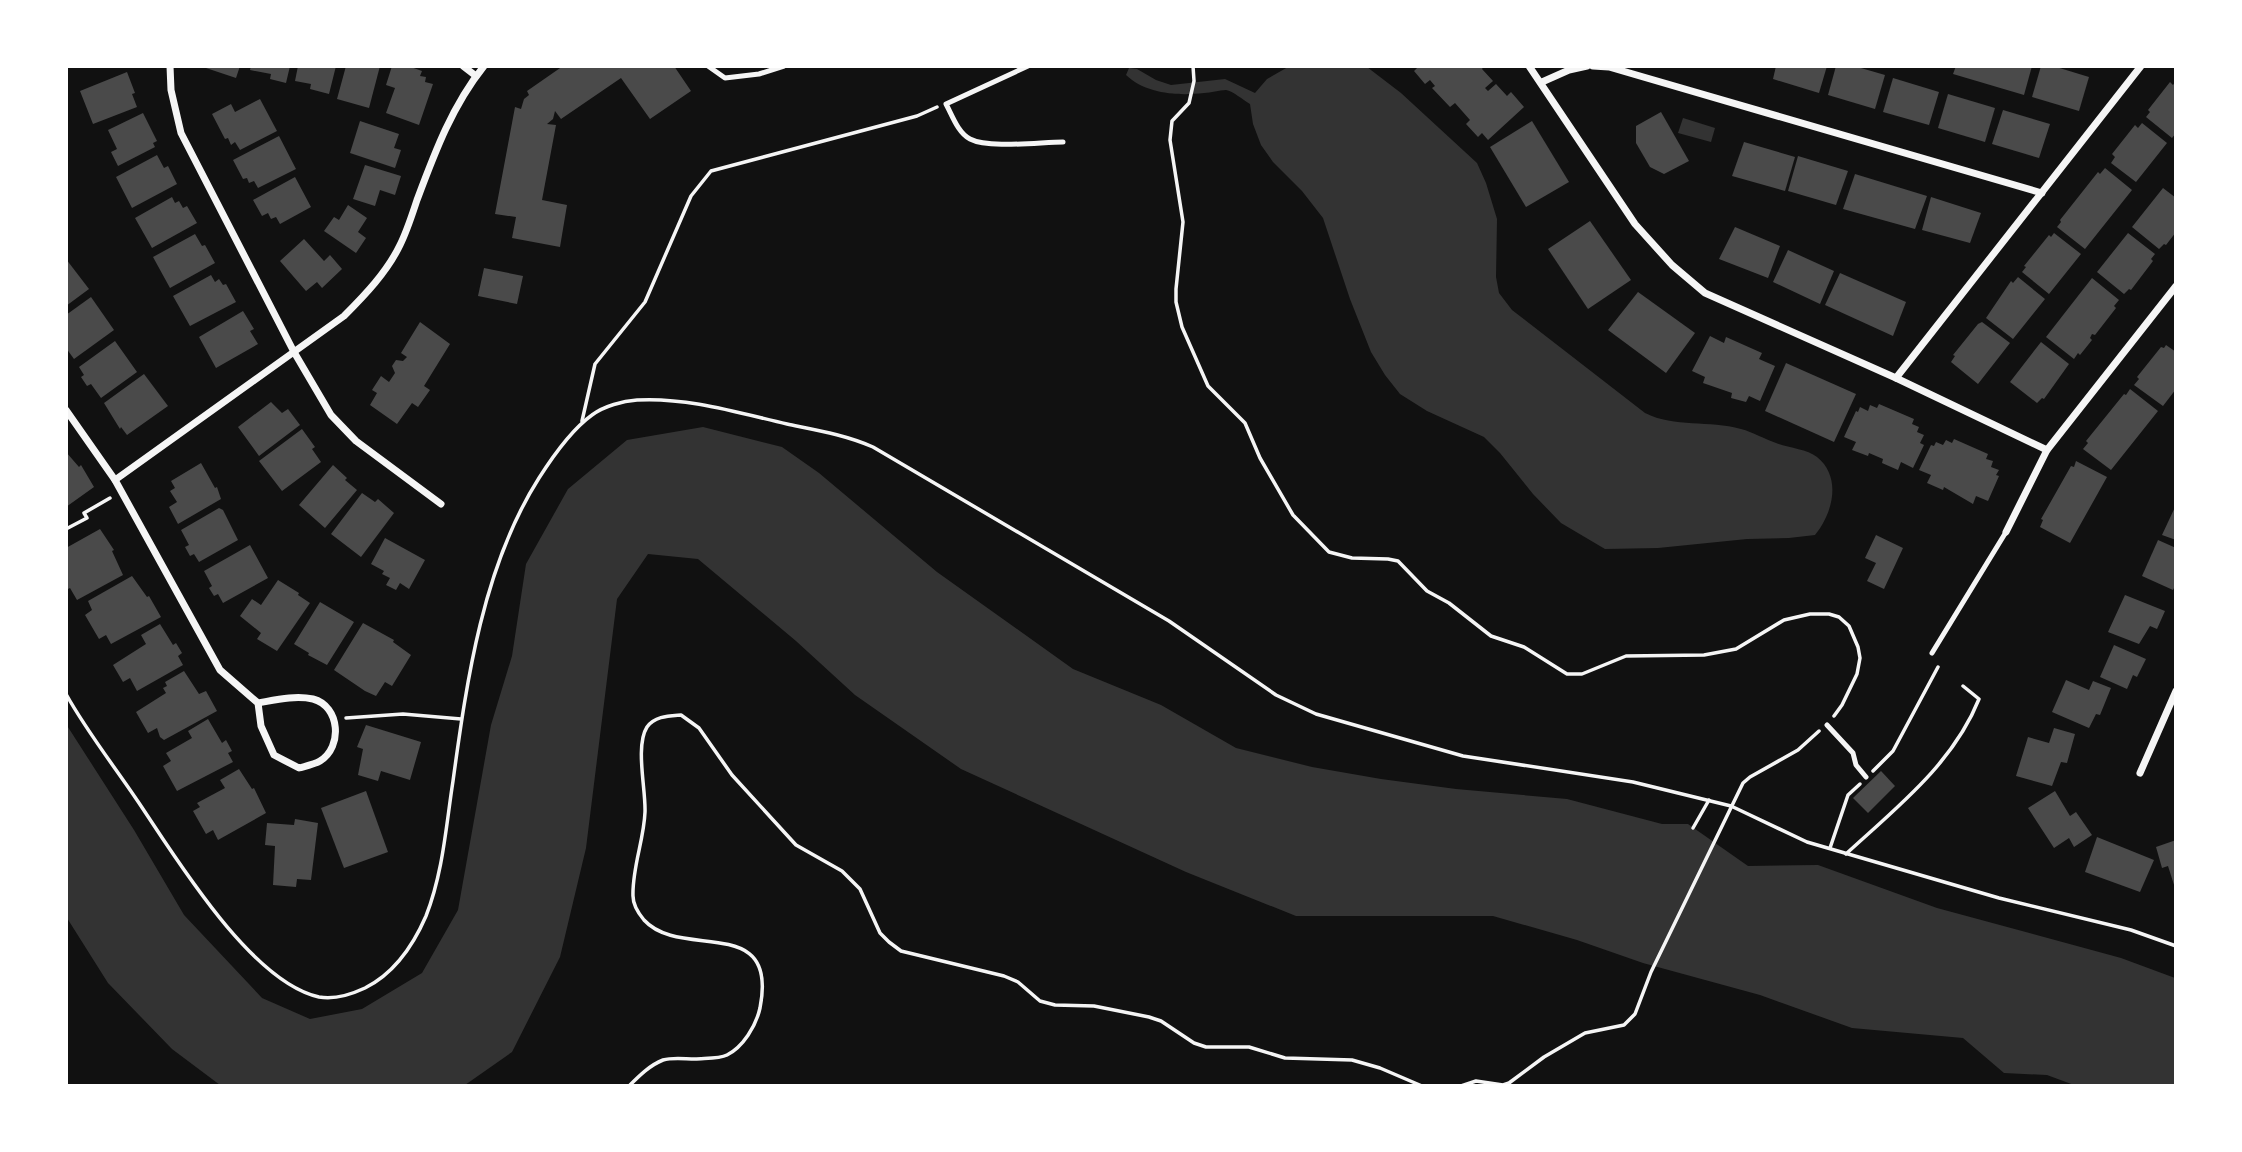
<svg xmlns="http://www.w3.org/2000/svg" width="2242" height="1152" viewBox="0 0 2242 1152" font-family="'PT Sans Narrow',sans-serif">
<rect width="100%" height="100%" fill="#111"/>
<g fill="#333">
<path d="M1288,67H1367L1401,93L1477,163L1486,183L1497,219L1496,277L1499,293L1512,310L1645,413C1675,428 1709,420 1741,429C1753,432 1764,439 1776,443C1788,448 1807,449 1817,457C1842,477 1833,513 1815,535L1789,538L1747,539L1658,548L1605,549L1561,523L1533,494L1500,453L1484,437L1427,411L1400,394L1385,375L1371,352L1350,299L1323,218L1302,191L1273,162L1261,145L1253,124L1250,104C1243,100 1233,91 1226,90C1219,90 1211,93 1204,93C1178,96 1146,94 1126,75L1129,68L1137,69L1156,80L1171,85L1225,79L1255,93L1267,79Z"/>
<polygon points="1683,118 1715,128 1711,142 1678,133"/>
<polygon points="703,427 782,447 819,473 937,572 1073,669 1161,705 1236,748 1312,767 1381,779 1456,789 1567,799 1662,824 1688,824 1748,866 1818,865 1937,908 2121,958 2175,978 2175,1085 2074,1085 2047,1075 2004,1073 1963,1038 1852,1028 1760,995 1643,963 1577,940 1493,916 1296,916 1186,872 961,769 855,695 796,641 698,559 648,554 617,599 586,848 560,957 512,1052 465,1085 220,1085 172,1049 108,983 67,918 66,724 134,830 184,915 262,998 310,1019 362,1009 422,973 458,910 491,725 512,656 526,564 568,489 627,440"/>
</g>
<g fill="#4a4a4a">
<polygon points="200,66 240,66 236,78"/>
<polygon points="251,66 290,66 286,83 270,79 271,74 250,70"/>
<polygon points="298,66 336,66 329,94 310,89 311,84 295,81"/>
<polygon points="346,66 380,66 369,108 337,99"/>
<polygon points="392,66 408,66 422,71 420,76 426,77 425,82 433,84 419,125 386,113 395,88 386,85"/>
<polygon points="563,66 674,66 691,91 650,119 621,78 561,119 555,111 553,119 547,124 556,125 542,200 567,205 560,247 512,238 516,217 495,214 515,107 521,109 524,99 529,95 527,91"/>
<polygon points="1419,66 1484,66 1482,69 1493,81 1485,88 1488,91 1496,84 1507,96 1511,92 1524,107 1488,140 1482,133 1478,137 1466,124 1470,120 1455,103 1450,107 1432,88 1435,86 1430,80 1425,84 1414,71"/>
<polygon points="1776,66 1827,66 1819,93 1773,79"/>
<polygon points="1836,66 1854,66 1885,75 1875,109 1828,95"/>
<polygon points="1956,66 2032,66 2024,95 1953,74"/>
<polygon points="2041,66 2053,66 2089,77 2079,111 2032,97"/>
<polygon points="127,72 135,93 132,94 137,107 93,124 80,91"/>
<polygon points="1893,78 1939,92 1929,125 1883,112"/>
<polygon points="2176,81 2176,133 2172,138 2146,117 2150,112 2148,110 2170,82 2173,85"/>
<polygon points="1948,94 1995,108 1985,142 1938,128"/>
<polygon points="260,99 277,131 240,150 235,142 231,145 228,138 225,139 212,114 231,104 235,112"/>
<polygon points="2003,110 2050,124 2039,158 1992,144"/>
<polygon points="1661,112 1689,161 1664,174 1650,167 1636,143 1636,126"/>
<polygon points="143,113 157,141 153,143 155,147 118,166 111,152 117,149 108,130"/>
<polygon points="360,121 399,134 394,148 401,150 395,168 350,153"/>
<polygon points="1532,121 1569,182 1526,207 1490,147"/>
<polygon points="2142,123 2167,143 2136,182 2111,163 2115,157 2112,154 2135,125 2138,128"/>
<polygon points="279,136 296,169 258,188 254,181 249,183 247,178 243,179 233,160"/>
<polygon points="1744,142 1795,157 1785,191 1732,176"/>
<polygon points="157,155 164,168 168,166 177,184 132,208 116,177"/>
<polygon points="1798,156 1848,171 1836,205 1788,191"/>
<polygon points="365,165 401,176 395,195 380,190 375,206 353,199"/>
<polygon points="2105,168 2132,190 2085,249 2057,227 2061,222 2060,220 2098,172 2100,174"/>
<polygon points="1855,174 1927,196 1915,229 1843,209"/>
<polygon points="295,177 311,207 280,224 276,217 271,219 268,213 262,216 253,200"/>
<polygon points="2163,188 2176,198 2176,232 2166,245 2164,244 2159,249 2132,227"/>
<polygon points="172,197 175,203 179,201 183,208 187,206 197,223 152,248 135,218"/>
<polygon points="1931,197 1981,213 1970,243 1922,230"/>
<polygon points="348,205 367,218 358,232 366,238 356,253 324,231 334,217 339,220"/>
<polygon points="1590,221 1631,280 1588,309 1548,249"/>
<polygon points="1735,227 1780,246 1768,278 1719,259"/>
<polygon points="2054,233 2081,254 2049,294 2022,272 2026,267 2024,266 2049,235 2051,237"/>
<polygon points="2128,233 2155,254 2151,259 2153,261 2131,290 2129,289 2124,294 2097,272"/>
<polygon points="195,234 202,246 205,245 215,263 170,288 153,257"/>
<polygon points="304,239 324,261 330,255 342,269 322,288 317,282 306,291 280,261"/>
<polygon points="1788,250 1834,271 1820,304 1773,282"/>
<polygon points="66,259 89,289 66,306"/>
<polygon points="484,268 523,276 517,304 478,296"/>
<polygon points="1840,273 1906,302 1893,336 1825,305"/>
<polygon points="211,275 215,282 219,279 223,285 226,284 236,302 190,326 173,296"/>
<polygon points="2018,277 2045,299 2013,339 1986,318 2011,281 2013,283"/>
<polygon points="2092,278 2119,300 2114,306 2116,308 2095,335 2092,334 2090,338 2092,340 2080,355 2078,353 2074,359 2046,337"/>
<polygon points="1638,292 1695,333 1666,373 1608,330"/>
<polygon points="91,297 114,330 74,359 66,348 66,315"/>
<polygon points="243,311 254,329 250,331 258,344 216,368 199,337"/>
<polygon points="420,322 450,344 424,386 430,390 418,407 412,403 397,424 370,405 377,393 372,390 381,376 389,382 395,373 392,366 396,360 403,361 407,357 401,353"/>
<polygon points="1982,322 2010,343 1978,384 1951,362 1955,356 1953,355 1978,324"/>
<polygon points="1710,336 1724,343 1726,337 1762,353 1759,359 1775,366 1760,401 1749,396 1746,402 1731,398 1732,393 1703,383 1705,377 1692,371"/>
<polygon points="115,341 137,372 101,398 91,384 87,386 81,377 84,375 79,367"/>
<polygon points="2041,342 2069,364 2044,399 2042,398 2037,403 2010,382"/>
<polygon points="2166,345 2176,352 2176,389 2163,406 2134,385 2139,379 2137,377 2161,347 2164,348"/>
<polygon points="1786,363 1856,394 1834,442 1765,411"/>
<polygon points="144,374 168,406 127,435 121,427 120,429 104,403"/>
<polygon points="2130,389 2158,411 2111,470 2083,449 2088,443 2086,441 2124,394 2126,395"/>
<polygon points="271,402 282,413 288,409 300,425 259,456 238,427"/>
<polygon points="1879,404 1914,419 1912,424 1919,427 1917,432 1924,435 1920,443 1924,445 1913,468 1901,462 1898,470 1882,463 1883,459 1869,453 1868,456 1852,450 1856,442 1844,437 1856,411 1858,412 1860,407 1868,411 1870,405 1877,408"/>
<polygon points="302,429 315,447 312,449 321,462 282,491 259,461"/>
<polygon points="1954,439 1988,454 1986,459 1993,461 1991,467 1999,470 1996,475 1999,476 1988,501 1976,496 1973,504 1944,487 1943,490 1927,483 1931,475 1919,470 1931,445 1934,446 1936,442 1943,445 1946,440 1952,443"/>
<polygon points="66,452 79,467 81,465 94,487 66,507"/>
<polygon points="2076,461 2107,477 2070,543 2040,527 2043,520 2041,519 2071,466 2074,467"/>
<polygon points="201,463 215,488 217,487 221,499 178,524 169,507 177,502 170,491 175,488 171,481"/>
<polygon points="333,465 347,478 345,480 357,490 325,528 299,505"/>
<polygon points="362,493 375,502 378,499 394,513 361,557 331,534"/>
<polygon points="2176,505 2176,540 2162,535"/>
<polygon points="219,508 223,510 238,540 199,562 194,554 190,556 185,547 189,545 181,530"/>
<polygon points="100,529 114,550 112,551 123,575 77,600 70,588 66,590 66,548"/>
<polygon points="1876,535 1903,548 1884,589 1867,581 1876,563 1865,558"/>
<polygon points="385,538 425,560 409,589 400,583 396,590 386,585 390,578 382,574 384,571 371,564"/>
<polygon points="2158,540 2176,548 2176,584 2173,590 2142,576"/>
<polygon points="250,545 268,578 223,603 218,594 214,596 209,588 212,586 204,571"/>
<polygon points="132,576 147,597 149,596 161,617 111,644 106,635 99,639 85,615 92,610 88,601"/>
<polygon points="278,580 299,593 298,595 310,603 277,651 257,639 261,633 240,616 252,599 261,605"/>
<polygon points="2125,595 2165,611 2157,629 2150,626 2139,644 2108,632"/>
<polygon points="320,602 354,622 327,665 308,655 309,653 294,644"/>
<polygon points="363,623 394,640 393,642 411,655 392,686 385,682 376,696 365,691 334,670"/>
<polygon points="160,624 173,645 176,643 182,653 178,656 183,665 137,691 130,678 123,682 113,665 146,644 141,635"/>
<polygon points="2114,645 2146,659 2137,677 2133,675 2127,689 2100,677"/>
<polygon points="184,671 199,694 206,691 217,711 164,740 160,737 157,728 148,733 136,712 166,693 163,688 167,686 165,682"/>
<polygon points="2066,680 2089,690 2093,681 2111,688 2100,715 2096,714 2089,728 2052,712"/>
<polygon points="208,719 222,743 226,740 232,751 228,753 233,762 177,791 163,766 171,761 166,753 192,738 188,731"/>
<polygon points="366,725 421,742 410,780 381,771 378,781 358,775 363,749 357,747"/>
<polygon points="2054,728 2075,734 2067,763 2061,762 2052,786 2016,776 2028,737 2049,743"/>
<polygon points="239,769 252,789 254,788 266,813 218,840 213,830 206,834 193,811 200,807 197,803 225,788 220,780"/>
<polygon points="1881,771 1895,786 1868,813 1853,798"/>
<polygon points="366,791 388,852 344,868 321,808"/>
<polygon points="2055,791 2070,816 2076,812 2092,835 2074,847 2069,838 2054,848 2028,808"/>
<polygon points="295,819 318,823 311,880 297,879 296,887 273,885 275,846 265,845 267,823 294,825"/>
<polygon points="2097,837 2154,860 2140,892 2085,872"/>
<polygon points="2176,840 2176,888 2175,888 2168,866 2162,868 2156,847"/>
</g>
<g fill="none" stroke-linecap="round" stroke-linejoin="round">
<g stroke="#f5f5f5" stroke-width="3.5">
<polyline points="1193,66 1194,81 1189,103 1172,121 1170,140 1183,222 1176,289 1176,302 1182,327 1208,386 1245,423 1260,458 1293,515 1329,552 1352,558 1388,559 1398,561 1427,591 1449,603 1491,636 1524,647 1567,674 1582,674 1626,656 1704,655 1736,649 1784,620 1810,614 1829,614 1839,617 1849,626 1858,647 1860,658 1857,674 1842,705 1834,716"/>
<polyline points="582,421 595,364 645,302 691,196 711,171 917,116 937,107"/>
<polyline points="66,529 87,518 84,513 110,498"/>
<path d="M66,694C87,732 115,767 139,803C176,858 251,982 319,997C335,1000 350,995 365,988C395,973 413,946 426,916C443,873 446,826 453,781C467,679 483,566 539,478C553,456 571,430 592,415C604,406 623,401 637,400C687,397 739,413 787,424C816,430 846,435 873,447L1169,621L1276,695L1316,714L1463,756L1633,782L1731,806L1807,842L1999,898L2131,930L2176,946"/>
<polyline points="346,718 403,714 461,719"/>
<polyline points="1873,771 1893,751 1938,667"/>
<polyline points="1693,828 1709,800"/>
<polyline points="1830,848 1848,795 1860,784"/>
<path d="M1846,854C1896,808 1953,764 1979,699L1963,686"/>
<path d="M629,1086C639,1076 650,1065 663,1060C673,1057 685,1059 695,1059C704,1058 719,1059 727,1055C743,1047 756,1026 760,1008C779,912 681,961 644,920C639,914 633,904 633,896C632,868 644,840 645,812C646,790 635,746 647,727C655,716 669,716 681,715L699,728L732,775L796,845L842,871L860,889L880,933L889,942L901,951L1004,976L1018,982L1040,1001L1055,1005L1094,1006L1149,1017L1161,1021L1194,1043L1206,1047H1249L1285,1058L1352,1060L1380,1068L1422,1086"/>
<polyline points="1461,1086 1476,1081 1503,1085 1509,1083 1544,1057 1585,1033 1624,1025 1635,1014 1651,972 1743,783 1750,777 1798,750 1819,731"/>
</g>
<g stroke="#f5f5f5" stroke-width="5">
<polyline points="708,66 725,78 759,74 784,66"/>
<path d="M1028,66L946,104C952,115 958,133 970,139C989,149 1041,142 1063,142"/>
<polyline points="1932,653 2006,532"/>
<polyline points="1827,725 1853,753 1856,765 1866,777"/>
</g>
<g stroke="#f5f5f5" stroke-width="7">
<polyline points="170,66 171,90 181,133 294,352 331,415 356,441 441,504"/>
<polyline points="463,66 476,76"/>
<polyline points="1529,66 1635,224 1672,265 1705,293 1896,378 2047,450"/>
<polyline points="1593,66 1609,67 2042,193"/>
<polyline points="1542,82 1569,70 1587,66"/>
<polyline points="1896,378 2141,66"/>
<path d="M66,410L115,480L220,670L258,703C275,700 295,695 313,699C340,706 343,747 320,761C315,764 306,766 299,768L274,755L261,726L258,703"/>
<path d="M115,480L344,316C365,295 387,272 400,245C407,231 412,215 417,200C435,152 452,106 484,66"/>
<polyline points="2006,532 2047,450 2176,286"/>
<polyline points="2140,773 2176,691"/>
</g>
</g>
<rect width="2242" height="1152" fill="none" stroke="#ffffff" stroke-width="136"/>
</svg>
